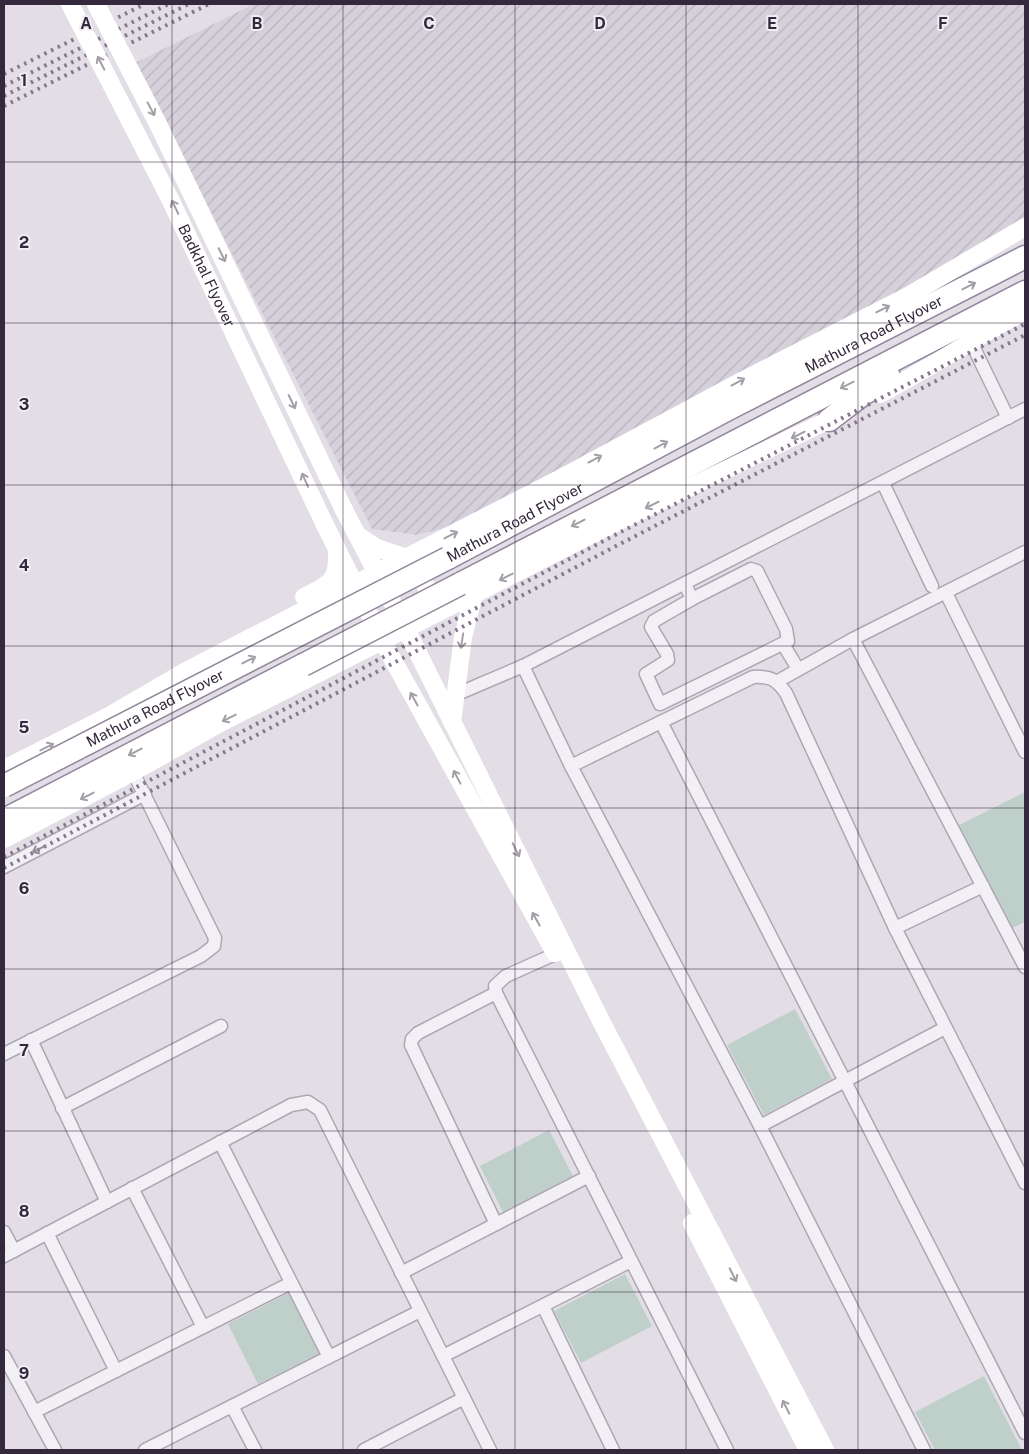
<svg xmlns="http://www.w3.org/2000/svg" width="1029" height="1454" viewBox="0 0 1029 1454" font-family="'Public Sans',sans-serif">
<defs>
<pattern id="industrial-furrows" width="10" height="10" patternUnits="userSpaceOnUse" patternTransform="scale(1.25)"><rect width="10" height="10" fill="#d6d0db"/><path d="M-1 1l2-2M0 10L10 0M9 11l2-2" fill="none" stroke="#b8b3bd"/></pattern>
</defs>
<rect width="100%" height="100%" fill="#e3dee6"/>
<polygon fill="url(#industrial-furrows)" points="254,4 1025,4 1025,233 457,525 417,535 372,529 135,63"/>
<g fill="#bfd0cb">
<polygon points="1025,792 1025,922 1010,929 959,825"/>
<polygon points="795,1009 832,1079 764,1115 727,1045"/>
<polygon points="549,1130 573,1176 503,1212 480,1166"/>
<polygon points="625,1274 652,1326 581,1363 554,1311"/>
<polygon points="289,1293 319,1354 258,1384 228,1324"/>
<polygon points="984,1376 1022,1450 935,1450 915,1412"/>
</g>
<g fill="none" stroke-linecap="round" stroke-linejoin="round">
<defs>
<g id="street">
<polyline points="971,342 1008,418"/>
<polyline points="883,483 932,586"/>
<polyline points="685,584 692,599 654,621 651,627 667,654 668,660 646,674 660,704 788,641 786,629 757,571 751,569 692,599"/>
<polyline points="946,593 1025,752"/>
<polyline points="853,639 1025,967"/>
<polyline points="783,644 798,669"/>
<polyline points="523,666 571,766 760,1126 924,1450"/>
<polyline points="778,681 853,639 1025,552"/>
<polyline points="455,695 523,666 1025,409"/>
<polyline points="661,722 1025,1433"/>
<path d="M571,766L753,677C770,676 776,679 786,693L895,928L1025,1183"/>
<polyline points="4,867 145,794"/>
<polyline points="895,928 983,886"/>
<polyline points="555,954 506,976 495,986 496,993 727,1450"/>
<polyline points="31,1040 107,1202"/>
<polyline points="4,1054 201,956 214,946 215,938 133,772"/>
<polyline points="62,1108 221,1026"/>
<polyline points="760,1126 945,1028"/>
<polyline points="220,1142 329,1357"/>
<polyline points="132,1188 203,1327"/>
<polyline points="496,1224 411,1045 412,1039 418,1033 496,993"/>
<polyline points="4,1232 14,1251"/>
<polyline points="47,1233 116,1371"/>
<polyline points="4,1256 291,1105 308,1102 320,1110 490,1450"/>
<polyline points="401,1273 589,1176"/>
<polyline points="543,1306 613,1450"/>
<polyline points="4,1356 55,1450"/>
<polyline points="443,1356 631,1261"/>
<polyline points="232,1406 255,1450"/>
<polyline points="34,1412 291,1283"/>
<polyline points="145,1450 420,1311"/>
<polyline points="364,1450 464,1398"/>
</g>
<g id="highway">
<polyline points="829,420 863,394 890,378"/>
<path id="s1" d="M448,558L730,408L1025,257"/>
<polyline points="460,584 1025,292"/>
<polyline points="4,820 303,665"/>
</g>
</defs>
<use href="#street" stroke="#aea7b3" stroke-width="15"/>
<use href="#highway" stroke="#93869c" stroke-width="25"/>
<use href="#street" stroke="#f3f0f5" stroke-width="12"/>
<g stroke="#fff" stroke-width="18">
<path d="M880,394C930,368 976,337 1025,311"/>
<polyline points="344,510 406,629 601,1021 825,1450"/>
<polyline points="325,525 382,640 555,953"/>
<polyline points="357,535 377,548 407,558"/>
<path d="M419,560C420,578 427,596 444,604"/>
<path d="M304,597C329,585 339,581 337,551"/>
<polyline points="452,722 463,637 474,594"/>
<polyline points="4,769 109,716 186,671 563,477 738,383 908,296 1025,227"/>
<polyline points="4,839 133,772 224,721 585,538 839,415"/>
<polyline points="692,1223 808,1450"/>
</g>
<use href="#highway" stroke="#fff" stroke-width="22"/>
<g stroke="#85788f" stroke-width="4" stroke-dasharray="2.5 5" stroke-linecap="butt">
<polyline points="4,74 145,4"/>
<polyline points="4,86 169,4"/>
<polyline points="4,96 189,4"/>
<polyline points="4,106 209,4"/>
<polyline points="4,857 613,536 1025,324"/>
<polyline points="4,868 618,545 1025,335"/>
</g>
<defs>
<g id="highway-bridge">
<polyline points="303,665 460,584"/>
<path id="s3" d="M4,786L448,558"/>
</g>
</defs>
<use href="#highway-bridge" stroke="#93869c" stroke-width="25" stroke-linecap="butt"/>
<g stroke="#fff" stroke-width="18">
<path id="s2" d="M70,4L170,199L325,525"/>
<polyline points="96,4 158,124 344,510"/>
</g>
<use href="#highway-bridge" stroke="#fff" stroke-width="22"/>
</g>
<defs><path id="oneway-shaft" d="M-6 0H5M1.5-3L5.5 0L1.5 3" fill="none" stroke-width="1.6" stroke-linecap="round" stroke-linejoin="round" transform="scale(1.25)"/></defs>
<g stroke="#a49ea7">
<use href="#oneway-shaft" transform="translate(101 63) rotate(-117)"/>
<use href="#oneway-shaft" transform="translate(151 109) rotate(62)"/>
<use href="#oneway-shaft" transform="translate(175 207) rotate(-116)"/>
<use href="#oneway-shaft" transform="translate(222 255) rotate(64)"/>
<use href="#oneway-shaft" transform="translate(969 286) rotate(-27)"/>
<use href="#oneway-shaft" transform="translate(883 309) rotate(-27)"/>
<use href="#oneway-shaft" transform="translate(738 382) rotate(-28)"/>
<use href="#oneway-shaft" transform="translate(847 385) rotate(153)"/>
<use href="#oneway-shaft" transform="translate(292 402) rotate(64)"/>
<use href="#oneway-shaft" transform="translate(798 435) rotate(154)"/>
<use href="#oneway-shaft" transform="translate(661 445) rotate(-28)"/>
<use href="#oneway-shaft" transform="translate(595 459) rotate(-28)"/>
<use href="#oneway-shaft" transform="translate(305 480) rotate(-114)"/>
<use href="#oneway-shaft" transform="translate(652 505) rotate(154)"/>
<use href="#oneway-shaft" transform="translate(578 523) rotate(153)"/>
<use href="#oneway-shaft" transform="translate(451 535) rotate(-27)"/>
<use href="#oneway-shaft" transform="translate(506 577) rotate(153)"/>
<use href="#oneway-shaft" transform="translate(462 641) rotate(99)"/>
<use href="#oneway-shaft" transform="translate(249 660) rotate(-27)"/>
<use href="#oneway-shaft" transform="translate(414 699) rotate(-119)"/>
<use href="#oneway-shaft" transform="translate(229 718) rotate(153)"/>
<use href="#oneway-shaft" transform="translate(47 747) rotate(-27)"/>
<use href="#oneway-shaft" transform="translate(135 752) rotate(153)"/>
<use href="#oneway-shaft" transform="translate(457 777) rotate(-118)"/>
<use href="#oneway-shaft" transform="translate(87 796) rotate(153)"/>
<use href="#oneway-shaft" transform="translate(516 850) rotate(64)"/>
<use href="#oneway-shaft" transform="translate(536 919) rotate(-119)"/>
<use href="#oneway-shaft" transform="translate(733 1275) rotate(63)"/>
<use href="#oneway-shaft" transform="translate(786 1407) rotate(-117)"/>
</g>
<use stroke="#948c98" href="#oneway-shaft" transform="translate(39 849) rotate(153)"/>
<path fill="none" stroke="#34283c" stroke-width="1" stroke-opacity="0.55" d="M172,4V1450M343,4V1450M515,4V1450M686,4V1450M858,4V1450M4,162H1025M4,323H1025M4,485H1025M4,646H1025M4,808H1025M4,969H1025M4,1131H1025M4,1292H1025"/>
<g text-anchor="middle" stroke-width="4" stroke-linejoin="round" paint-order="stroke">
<g font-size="15" fill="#34283c" stroke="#f1edf4">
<text dy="5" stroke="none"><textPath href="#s2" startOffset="304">Badkhal Flyover</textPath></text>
<text dy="5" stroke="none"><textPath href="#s1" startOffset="481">Mathura Road Flyover</textPath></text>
<text dy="5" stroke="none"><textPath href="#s1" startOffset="76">Mathura Road Flyover</textPath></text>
<text dy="5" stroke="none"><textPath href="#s3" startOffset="170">Mathura Road Flyover</textPath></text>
</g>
</g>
<g font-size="16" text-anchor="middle" font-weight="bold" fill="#34283c" stroke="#f1edf4" stroke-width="4" stroke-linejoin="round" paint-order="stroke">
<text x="86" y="29">A</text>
<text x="257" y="29">B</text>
<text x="429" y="29">C</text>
<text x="600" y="29">D</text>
<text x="772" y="29">E</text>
<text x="943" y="29">F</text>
<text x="24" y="86">1</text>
<text x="24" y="248">2</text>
<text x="24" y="410">3</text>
<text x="24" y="571">4</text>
<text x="24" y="733">5</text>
<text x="24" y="894">6</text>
<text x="24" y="1056">7</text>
<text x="24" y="1217">8</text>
<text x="24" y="1379">9</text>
</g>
<rect width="1029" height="1454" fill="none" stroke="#34283c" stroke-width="10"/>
</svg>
